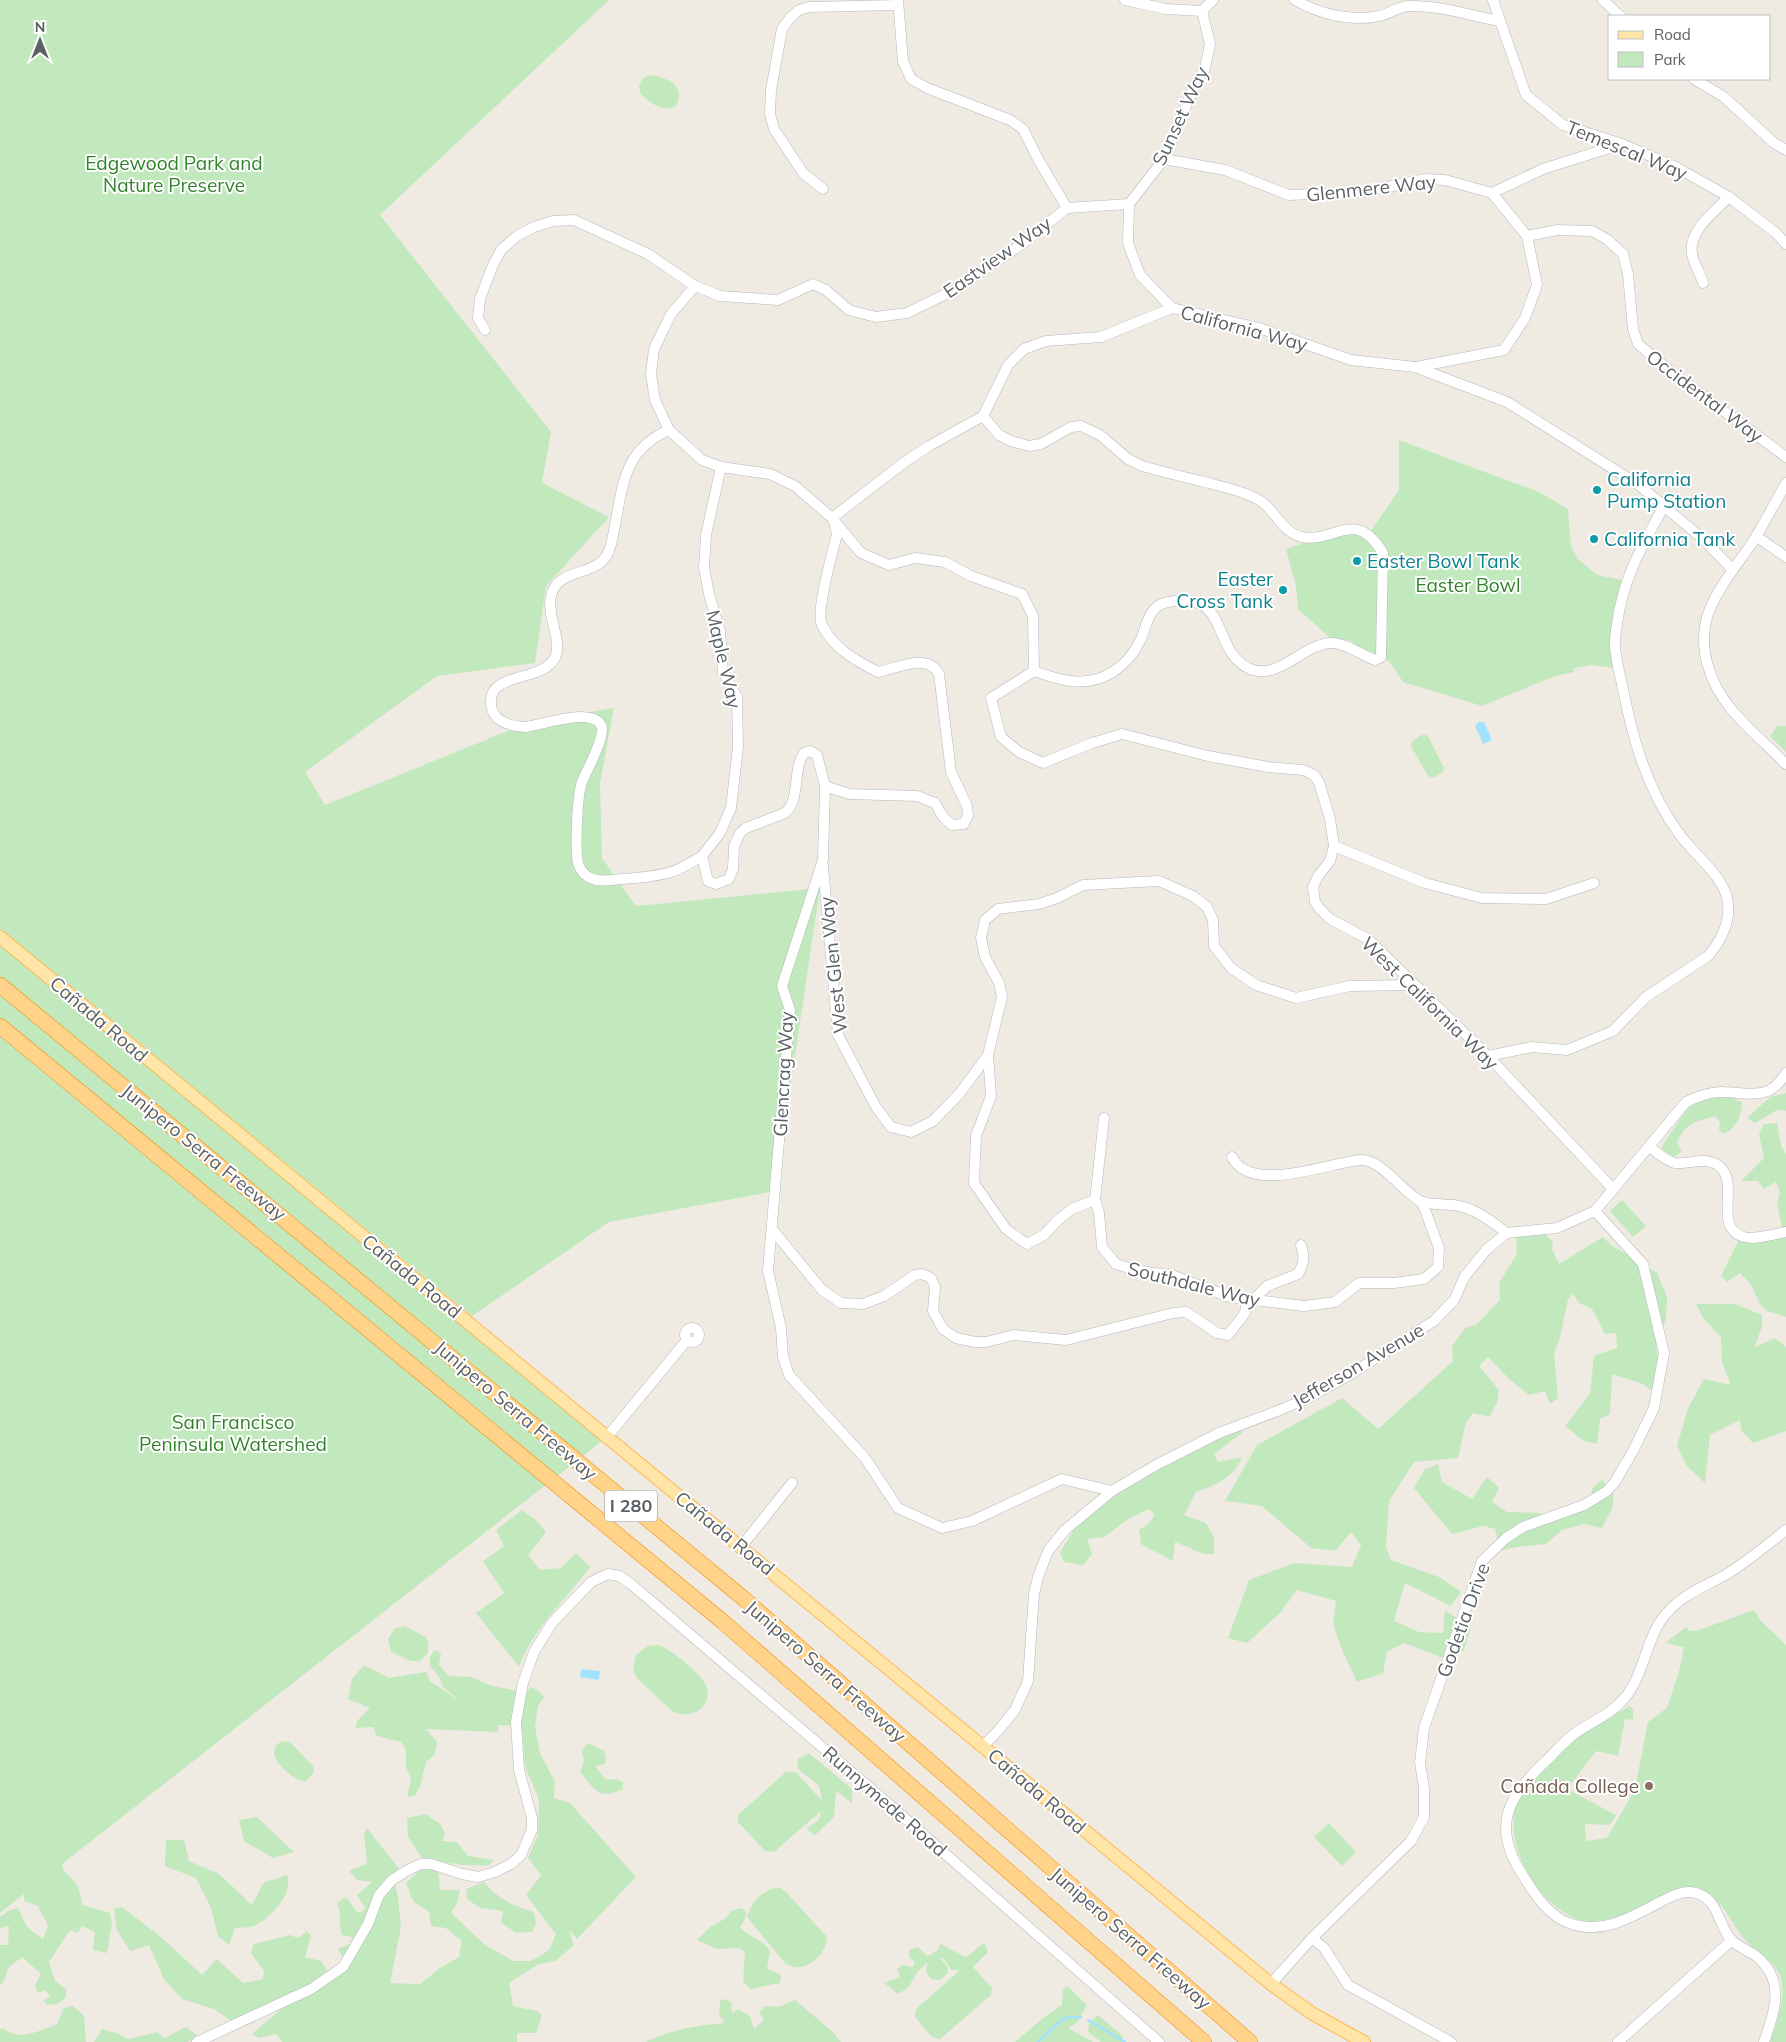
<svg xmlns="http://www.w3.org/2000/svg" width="1786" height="2042" viewBox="0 0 1786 2042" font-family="Mulish,sans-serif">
<rect width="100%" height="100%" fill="#efebe3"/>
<g fill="#c2e9bd">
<polygon points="0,0 609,0 380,215 551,432 542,483 609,517 546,586 535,663 437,676 305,772 325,805 530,722 614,708 600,784 602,858 636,906 820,888 776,1183 781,1190 609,1222 472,1316 0,929"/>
<path d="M651,75C669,78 687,87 675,107C663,112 649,103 640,93L639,86L643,78Z"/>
<path d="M1399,440L1539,492L1568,509L1571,546L1578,559L1597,575L1622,580C1611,616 1609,630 1614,668L1592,665L1573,668L1574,672L1555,676L1482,706L1403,682L1389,661L1366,654L1351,641L1329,637L1298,609L1296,586L1286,549L1307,542L1356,533L1366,538L1399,490Z"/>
<polygon points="1777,726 1786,726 1786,752 1770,736"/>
<polygon points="1423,734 1428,736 1444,768 1443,772 1433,778 1428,776 1411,746 1412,741"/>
<path d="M0,937L607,1437L62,1864L63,1870C75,1880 81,1889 82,1905L110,1913L112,1924L107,1953L93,1950L95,1932L82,1926L77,1933L70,1930L49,1962L55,1981L66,1989V1997L57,2004L48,2005L43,2001L50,1997L46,1990L38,1993L35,1985L41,1974L22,1957L9,1967L3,1982L0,1985V1945H8L9,1926L0,1928V1917L8,1911L18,1908L27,1927L43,1939L48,1926L38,1906L24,1901V1894L0,1913Z"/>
<polygon points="1786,1093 1786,1111 1777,1110 1755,1123 1747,1118 1770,1097"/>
<path d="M1718,1097L1733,1098L1742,1102C1742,1115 1736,1128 1724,1134L1719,1130L1720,1123L1715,1116C1695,1122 1686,1123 1677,1142L1682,1152L1673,1157L1661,1148C1669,1136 1684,1110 1695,1102C1702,1097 1710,1097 1718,1097Z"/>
<polygon points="1777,1123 1781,1145 1786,1154 1786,1227 1782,1227 1777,1204 1780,1193 1776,1182 1764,1189 1758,1181 1741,1181 1764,1158 1759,1134 1764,1124"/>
<polygon points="1622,1200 1646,1226 1633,1237 1610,1211"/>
<polygon points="1545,1234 1553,1242 1552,1249 1559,1264 1603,1237 1611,1245 1657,1273 1667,1297 1666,1320 1656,1342 1658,1363 1652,1391 1643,1384 1612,1374 1610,1414 1600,1419 1597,1444 1584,1441 1565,1426 1590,1394 1594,1356 1617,1348 1616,1333 1605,1334 1592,1309 1579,1303 1573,1294 1568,1299 1560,1338 1554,1352 1558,1398 1550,1404 1545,1391 1529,1395 1509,1379 1488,1357 1479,1366 1499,1390 1497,1403 1489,1417 1473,1413 1466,1422 1458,1458 1414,1462 1389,1501 1386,1547 1391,1560 1439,1577 1461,1592 1451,1606 1405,1583 1394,1621 1419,1632 1443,1633 1445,1611 1471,1626 1464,1651 1444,1658 1404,1643 1387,1652 1383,1673 1357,1682 1343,1652 1333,1624 1336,1601 1297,1590 1280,1613 1247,1643 1228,1638 1249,1580 1294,1563 1352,1567 1361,1545 1351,1532 1335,1551 1311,1548 1262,1506 1225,1501 1257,1445 1342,1398 1378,1429 1453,1361 1452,1346 1465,1328 1476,1325 1500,1300 1499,1283 1517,1254 1516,1238"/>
<polygon points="1786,1235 1786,1317 1767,1311 1760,1304 1751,1285 1740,1273 1727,1282 1721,1276 1738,1241"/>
<polygon points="1696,1304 1735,1304 1762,1315 1762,1326 1755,1347 1775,1338 1786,1347 1786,1431 1753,1443 1741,1430 1740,1420 1710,1435 1705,1483 1687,1466 1677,1446 1688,1408 1704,1379 1731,1385 1722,1362 1721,1337 1703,1318"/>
<path d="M1231,1423L1243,1432L1214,1454L1218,1462L1242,1457C1235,1476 1215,1486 1196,1492L1184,1515L1206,1523L1214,1537V1554H1204L1175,1542L1173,1561L1141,1544L1139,1530L1149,1523L1155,1515L1149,1509L1127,1520L1104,1537L1087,1539L1092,1554L1083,1565L1064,1562L1060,1553L1074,1529L1114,1494Z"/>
<polygon points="1438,1464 1442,1482 1472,1499 1487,1477 1499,1488 1492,1502 1507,1512 1539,1513 1556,1519 1591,1508 1592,1488 1602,1480 1613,1492 1613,1507 1602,1528 1584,1524 1562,1530 1546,1544 1516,1547 1500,1551 1495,1529 1483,1526 1452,1534 1414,1488 1424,1470"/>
<path d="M522,1510L537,1521L546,1532L528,1555L540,1570L561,1568L576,1553L590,1567C566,1600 533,1628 519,1667L476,1613L504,1593L483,1561L504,1546L496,1530Z"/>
<path d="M1754,1610L1761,1621L1786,1645V2042H1770C1776,2024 1785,2002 1782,1982C1778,1962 1760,1956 1748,1943C1734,1928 1726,1907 1710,1894C1701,1886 1689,1886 1678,1889C1657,1899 1612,1924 1590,1922C1542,1918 1493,1836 1522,1793C1533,1776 1564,1746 1581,1734C1596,1724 1614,1715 1630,1706L1633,1710V1720L1625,1719L1618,1756L1596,1751L1567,1789L1616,1815L1610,1825L1585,1824L1586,1841L1607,1838L1635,1789L1648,1722L1667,1708L1680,1668L1684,1647L1665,1643L1686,1627L1689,1631H1696Z"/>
<polygon points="404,1626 426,1637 428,1643 428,1653 420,1661 411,1661 391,1652 388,1639 394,1629"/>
<path d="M659,1645C671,1650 704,1675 707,1688C712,1710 688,1720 672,1711L637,1678L633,1669L636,1655L648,1646Z"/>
<path d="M435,1650L441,1653L439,1665L449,1676L471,1677L489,1685L526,1693L530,1687L538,1690L544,1697L538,1706L535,1727L540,1753L555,1782L554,1798L570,1803L636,1877L577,1939L569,1930L574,1945L555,1961L539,1964L509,1983L513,2006L537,2011L542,2015L536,2033H517V2042H282L276,2034L259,2038L252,2034L280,2010L231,2021L214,2009L182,1999L164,1979L149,1945L130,1951L117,1930L114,1909L122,1907L162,1938L202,1975L217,1959L243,1983L263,1979L264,1971L251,1953L254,1944L290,1935L298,1938L307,1931L311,1936L305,1957L321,1961L333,1979L348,1966L338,1949L351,1943L352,1937L342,1935C337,1921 343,1916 337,1903L346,1897L358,1913L366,1909L357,1895L372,1882L357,1880L349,1871L367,1864L364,1834L367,1828L400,1870L394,1877L398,1898L401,1927L390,1983L420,1984L440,1968L459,1957L462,1941L446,1928L431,1926L429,1912L413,1901L406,1883L420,1870L438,1869L440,1890H460L458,1901L451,1913L484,1944L513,1961H531L549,1950L556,1934L526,1895L541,1875L528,1858L538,1835L539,1800L525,1766L522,1726L498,1725V1732L426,1729L437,1742L435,1754L426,1762L420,1787L415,1795L408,1797V1792L411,1779L406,1768V1750L401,1742L377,1736L373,1727L355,1728L358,1720L370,1708L348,1699L352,1679L364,1665L389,1678L426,1672L430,1681L461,1702L442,1686L439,1677L430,1666V1657Z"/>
<path d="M283,1741L290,1742L313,1766L314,1772L305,1782C292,1780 258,1752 283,1741Z"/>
<path d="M588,1743L604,1751L606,1757L605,1764L595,1766L606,1780L616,1779L623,1782V1789C599,1800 596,1791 580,1772L584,1760L582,1750Z"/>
<polygon points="809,1753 852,1789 852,1803 836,1791 834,1817 814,1836 807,1828 819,1820 821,1811 774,1852 765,1851 738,1822 738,1815 786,1772 796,1772 822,1801 819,1786 798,1769 797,1759"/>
<path d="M426,1814L440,1824L445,1833L442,1841L457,1842L468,1856L494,1860L489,1865C465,1867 443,1863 421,1857L408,1837L407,1818Z"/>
<polygon points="257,1817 294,1852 273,1858 244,1841 239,1820"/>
<polygon points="1329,1823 1356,1852 1342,1866 1314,1837"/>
<path d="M166,1840H184L189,1861L219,1874L252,1905L263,1883L287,1875C294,1894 269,1921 251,1927C247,1928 240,1927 235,1928L229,1945L218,1936L211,1908L196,1878L165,1866Z"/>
<path d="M484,1882C500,1900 511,1905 534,1912L536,1924L532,1932L517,1933L501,1923L503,1911L480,1908L467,1899L466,1889Z"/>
<path d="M774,1888H781L786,1892L827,1937C827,1956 802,1976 785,1963L747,1917C752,1901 760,1894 774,1888Z"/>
<path d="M742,1908L746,1912L745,1919L740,1927C748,1937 763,1939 770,1951L767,1969L781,1975L780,1983L750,1989L743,1981L745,1952L739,1948L716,1949L697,1940L710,1927L726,1918L731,1911Z"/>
<path d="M984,1943L988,1952L973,1967L992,1988L991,1995L940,2039L932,2037L915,2017L916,2009L960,1970H951L943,1958L941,1959L947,1966L948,1973L940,1980C927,1981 924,1971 928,1962L918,1971L908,1988L898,1994L884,1983L900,1977L897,1969L902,1965L913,1967L915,1962L909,1958V1950L918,1947L927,1956L937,1951L941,1944L966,1957Z"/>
<polygon points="1067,1986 1087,2005 1077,2023 1068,2028 1093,2042 1015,2042 1043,2018 1062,2005 1063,1989"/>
<path d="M725,1999L731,2002L732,2013L738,2009L750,2016L754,2029L764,2020L759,2013L765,2006L779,2007L795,2000L834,2033L841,2042H646C671,2030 697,2025 725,2023L719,2015L720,2001Z"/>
<path d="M73,2006L84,2016L86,2042H0V2029L3,2028C19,2042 39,2031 57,2024L64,2008Z"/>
<polygon points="1098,2015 1123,2036 1121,2042 1101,2042 1088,2032 1089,2023"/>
<polygon points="186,2027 198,2036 195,2040 186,2042 94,2042 102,2029 116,2033 129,2039 157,2032 164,2038"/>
</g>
<g fill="#a3e2ff">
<polygon points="1479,722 1484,722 1492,740 1483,744 1475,726"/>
<polygon points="581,1669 600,1671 599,1680 580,1677"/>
</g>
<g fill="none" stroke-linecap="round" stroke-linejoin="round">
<g stroke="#a3e2ff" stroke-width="2.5">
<polyline points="1088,2020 1125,2042"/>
<polyline points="1038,2042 1064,2018 1081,2017"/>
</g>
<defs>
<g id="minor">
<polyline points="898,0 903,61 911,79 927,88 1010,120 1023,129 1039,161 1067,208 1129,204"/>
<polyline points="1125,0 1166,9 1202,11"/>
<path d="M1295,0C1319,14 1351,22 1379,16C1389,14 1398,7 1408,6C1438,5 1469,15 1499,21"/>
<polyline points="1493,0 1526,95 1563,125 1622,144 1676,167 1729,197 1776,233 1786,244"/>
<polyline points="1603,0 1620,16"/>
<polyline points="1202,11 1213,0"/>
<polyline points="1694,79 1724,97 1774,143 1786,150"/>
<polyline points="1164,159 1225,170 1289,195 1364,192 1425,179 1445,180 1492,193"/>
<polyline points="823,189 803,173 774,129 770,114 771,90 782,29 790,18 799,10 809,7 898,5"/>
<polyline points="1492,193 1543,169 1622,144"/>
<polyline points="1527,236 1557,230 1592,231 1608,240 1623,254 1628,274 1633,329 1638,344 1671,372 1786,457"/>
<path d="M1703,283C1701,275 1692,259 1692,254C1688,231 1714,212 1729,197"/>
<polyline points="695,286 671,314 654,349 651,374 655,400 669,430 702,460 721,467 770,474 795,486 832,518 861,553 889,565 915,558 945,562 971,576 1022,594 1033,616 1034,671 991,698 1001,737 1019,752 1043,763 1092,743 1122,734 1208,756 1268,767 1303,770 1314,775 1319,782 1330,819 1334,846 1330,861 1318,876 1313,887 1315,902 1319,908 1330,919 1368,939 1488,1056 1613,1189"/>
<polyline points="1172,308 1140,275 1128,243 1129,204 1164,159 1192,91 1205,68 1210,44 1202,11"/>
<polyline points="485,330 478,318 480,299 492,267 501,250 517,236 534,227 553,221 574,220 648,254 695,286 720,296 778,300 813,284 826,290 849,310 876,317 907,313 956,289 1022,244 1067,208"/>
<polyline points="1416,367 1504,350 1525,318 1537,285 1527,236 1492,193"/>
<path d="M669,430C625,449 623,483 615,525C613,535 612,546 607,555C594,577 557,568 551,596C546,615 563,641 555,658C541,683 488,671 491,704C491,710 495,717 500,720C508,725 517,727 526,727C542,725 590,707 601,725C607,735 586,771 582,782C577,795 575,850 578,863C580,869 582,873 587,876C596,883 610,880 621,879C637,878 655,877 671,872C681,869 692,862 702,856"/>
<path d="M721,467L706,535L704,567L709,594L720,631L723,672L737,697L738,747L731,808L720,833L702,856L708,881L716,884L729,879L733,869L734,846L740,833L746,828L785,813C801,799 792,770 804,753L810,751L817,755L825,786L823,860L782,986L790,1010L768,1271L781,1328L783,1357L789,1375L865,1458L898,1508L942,1528L972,1521L1062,1479L1112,1491"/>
<path d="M1786,483C1775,503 1764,524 1752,543C1737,565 1717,589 1708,614C1697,648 1710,684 1732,710C1748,729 1768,746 1786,764"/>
<polyline points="832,518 906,461 929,446 983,416"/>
<polyline points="1756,536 1786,557"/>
<path d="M1034,671C1046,675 1059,680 1071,681C1102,685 1128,667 1141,639C1148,623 1148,606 1168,602C1230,590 1211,649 1248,668C1279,683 1303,642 1333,643C1348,644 1361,655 1375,660L1381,657L1383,553C1355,507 1336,543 1302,537C1282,533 1275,509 1259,500C1244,491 1226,488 1209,483C1187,478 1164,472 1142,466L1128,459L1100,435L1081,426L1071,427L1041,444L1029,446L1011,441L999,435L983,416L1008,365L1024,349L1046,341L1101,337L1172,308L1259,328L1351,360L1415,367L1507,402L1639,485L1704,540L1733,570"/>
<path d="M825,786L849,794L917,796L935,803L943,817L952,825L964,824L968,815L967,806L951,772L939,674C928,652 897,668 878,672C856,661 833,648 822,625C815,613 833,551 837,534L834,522"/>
<polyline points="1334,846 1425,883 1482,898 1546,899 1594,883"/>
<polyline points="823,866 838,1035 876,1107 891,1127 911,1132 933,1121 960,1093 988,1055 1002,997 999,983 985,957 981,938 985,920 998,909 1039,904 1057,898 1083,885 1159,881 1193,896 1207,907 1213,920 1214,946 1231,968 1256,985 1296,998 1350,986 1413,985"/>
<polyline points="988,1055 991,1096 976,1136 974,1183 1006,1229 1027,1244 1044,1235 1058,1220 1072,1209 1095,1200"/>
<path d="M1488,1056L1532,1047L1567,1050L1613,1031L1646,997L1708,956C1722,940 1732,919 1727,898C1722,875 1693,853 1680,835C1647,791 1632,737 1622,684C1619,672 1616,659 1615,647C1614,640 1616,632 1617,624C1623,578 1642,546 1664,506"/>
<polyline points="1104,1118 1095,1200 1099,1213 1102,1247 1116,1264 1135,1270 1174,1276 1230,1297 1304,1306 1335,1302 1359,1283 1394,1283 1424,1279 1438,1267 1439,1248 1422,1202"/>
<path d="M1650,1147C1657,1153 1666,1161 1675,1163C1690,1165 1707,1155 1720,1167C1740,1184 1712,1228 1744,1237C1756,1240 1774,1234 1786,1232"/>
<path d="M1232,1157C1251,1195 1330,1162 1361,1160C1381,1159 1403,1192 1420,1201C1429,1205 1444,1204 1454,1205C1475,1208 1491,1221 1507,1233"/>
<polyline points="772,1229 822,1290 841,1303 863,1304 884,1296 915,1275 922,1274 931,1278 935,1287 933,1311 943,1329 956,1338 975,1342 986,1342 1014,1335 1066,1340 1173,1313 1186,1312 1217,1333 1228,1335 1245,1313 1247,1299"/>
<path d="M1253,1300L1267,1286L1298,1274C1304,1264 1305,1256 1301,1245"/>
<circle cx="692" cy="1335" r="7"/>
<polyline points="607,1437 687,1340"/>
<polyline points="741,1547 792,1483"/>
<path d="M983,1746L998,1731L1015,1710L1028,1681L1034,1594L1038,1577L1048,1551L1065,1530L1112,1491L1158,1464L1219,1433L1280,1410L1310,1397L1346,1377L1434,1321L1454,1300L1465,1276L1487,1249L1507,1233L1557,1228L1595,1211L1686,1102C1698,1096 1711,1091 1724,1092C1750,1093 1770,1101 1786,1073"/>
<polyline points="1312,1938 1324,1948 1348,1985 1451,2042"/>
<polyline points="1271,1984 1312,1938 1411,1841 1424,1817 1424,1788 1420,1763 1424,1728 1482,1561 1506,1538 1523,1527 1584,1505 1607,1491 1615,1482 1633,1451 1654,1408 1664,1353 1643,1264 1595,1211"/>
<polyline points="197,2042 311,1989 343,1967 368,1924 379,1895 392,1880 408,1870 421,1864 431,1864 462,1874 478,1877 495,1872 511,1864 521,1855 532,1830 532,1818 519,1770 516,1722 523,1683 534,1652 552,1623 591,1582 608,1574 619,1576 631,1584 883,1799 1159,2042"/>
<polyline points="1618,2042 1732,1940"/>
<path d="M1764,2042C1775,2009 1786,1981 1756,1956C1749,1951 1737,1946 1731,1940C1717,1923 1719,1896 1691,1892C1681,1891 1671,1896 1662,1901C1633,1916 1603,1936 1569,1923C1548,1916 1533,1892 1522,1874C1491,1826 1508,1796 1546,1761C1555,1752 1564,1742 1574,1734C1589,1723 1608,1716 1621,1702C1645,1678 1645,1637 1666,1614C1684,1593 1704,1587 1727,1574C1748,1561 1767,1545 1786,1530"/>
</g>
<polyline id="major" points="0,937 1271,1984 1313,2014 1364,2042"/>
<g id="highway">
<polyline points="0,985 743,1598 1250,2042"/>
<polyline points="0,1026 722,1621 1204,2042"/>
</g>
</defs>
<use href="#minor" stroke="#b4b7bb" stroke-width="11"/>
<use href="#major" stroke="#feb74d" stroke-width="14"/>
<use href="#highway" stroke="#f28800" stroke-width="16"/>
<use href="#minor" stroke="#fff" stroke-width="10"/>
<use href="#major" stroke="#ffe6a8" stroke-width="12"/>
<use href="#highway" stroke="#ffd38a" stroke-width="15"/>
</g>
<g fill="#0f9aa8" stroke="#fff" stroke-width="2">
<circle cx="1597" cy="490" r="5"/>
<circle cx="1594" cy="539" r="5"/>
<circle cx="1357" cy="561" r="5"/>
<circle cx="1283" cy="590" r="5"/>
</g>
<circle fill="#8d6e63" stroke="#fff" stroke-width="2" cx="1649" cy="1786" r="5"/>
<g text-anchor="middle" stroke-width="4" stroke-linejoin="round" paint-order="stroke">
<rect fill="#fff" stroke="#8c9093" stroke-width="1" x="605" y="1490.5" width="52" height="31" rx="4"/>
<g font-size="18" font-weight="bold" fill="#5b6165">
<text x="631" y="1512">I 280</text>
</g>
<g font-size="19" fill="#5b6165" stroke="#fff">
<text transform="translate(1180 116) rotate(-65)" y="7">Sunset Way</text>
<text transform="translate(1627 150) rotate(22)" y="7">Temescal Way</text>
<text transform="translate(1371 188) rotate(-6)" y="7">Glenmere Way</text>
<text transform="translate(997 257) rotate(-35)" y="7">Eastview Way</text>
<text transform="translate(1244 328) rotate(15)" y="7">California Way</text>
<text transform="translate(1705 396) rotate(37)" y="7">Occidental Way</text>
<text transform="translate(724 659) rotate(77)" y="7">Maple Way</text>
<text transform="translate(833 965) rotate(-96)" y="7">West Glen Way</text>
<text transform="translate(1430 1003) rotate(44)" y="7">West California Way</text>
<text transform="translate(99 1019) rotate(40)" y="7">Cañada Road</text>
<text transform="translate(783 1074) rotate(-87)" y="7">Glencrag Way</text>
<text transform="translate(204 1152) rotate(39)" y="7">Junipero Serra Freeway</text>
<text transform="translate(412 1276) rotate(39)" y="7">Cañada Road</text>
<text transform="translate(1194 1284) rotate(14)" y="7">Southdale Way</text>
<text transform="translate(1358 1365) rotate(-30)" y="7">Jefferson Avenue</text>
<text transform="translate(516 1410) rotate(40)" y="7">Junipero Serra Freeway</text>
<text transform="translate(725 1533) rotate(39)" y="7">Cañada Road</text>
<text transform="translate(1463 1620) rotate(-70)" y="7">Godetia Drive</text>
<text transform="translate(826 1671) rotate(41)" y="7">Junipero Serra Freeway</text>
<text transform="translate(1037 1791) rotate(40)" y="7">Cañada Road</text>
<text transform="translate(885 1801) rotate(41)" y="7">Runnymede Road</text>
<text transform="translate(1131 1938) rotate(41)" y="7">Junipero Serra Freeway</text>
</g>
<g font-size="19" fill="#33832c" stroke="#fff">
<text x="174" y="170">Edgewood Park and<tspan x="174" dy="22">Nature Preserve</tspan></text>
<text x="1468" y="592">Easter Bowl</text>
<text x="233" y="1429">San Francisco<tspan x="233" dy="22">Peninsula Watershed</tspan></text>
</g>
<g font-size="19" fill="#0d838f" stroke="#fff" text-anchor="start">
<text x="1607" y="486">California<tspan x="1607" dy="22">Pump Station</tspan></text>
<text x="1604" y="546">California Tank</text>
<text x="1367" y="568">Easter Bowl Tank</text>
<text x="1273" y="586" text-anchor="end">Easter<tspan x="1273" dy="22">Cross Tank</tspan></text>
</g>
<g font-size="19" fill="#785e54" stroke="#fff" text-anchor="end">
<text x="1639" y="1793">Cañada College</text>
</g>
</g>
<rect x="1608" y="15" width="162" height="65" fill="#ffffff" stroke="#bdc0c1"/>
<rect x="1618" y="31" width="25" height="8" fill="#ffe6a8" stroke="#bdc0c1"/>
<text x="1654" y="40" font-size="15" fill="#5b6165">Road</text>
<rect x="1618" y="52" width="25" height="15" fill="#c2e9bd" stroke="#bdc0c1"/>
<text x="1654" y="65" font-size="15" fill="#5b6165">Park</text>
<g transform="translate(40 40)" stroke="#ffffff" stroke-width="4" paint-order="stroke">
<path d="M0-4L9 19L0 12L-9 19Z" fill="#5b6165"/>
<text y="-8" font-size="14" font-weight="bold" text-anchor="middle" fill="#5b6165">N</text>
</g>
</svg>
